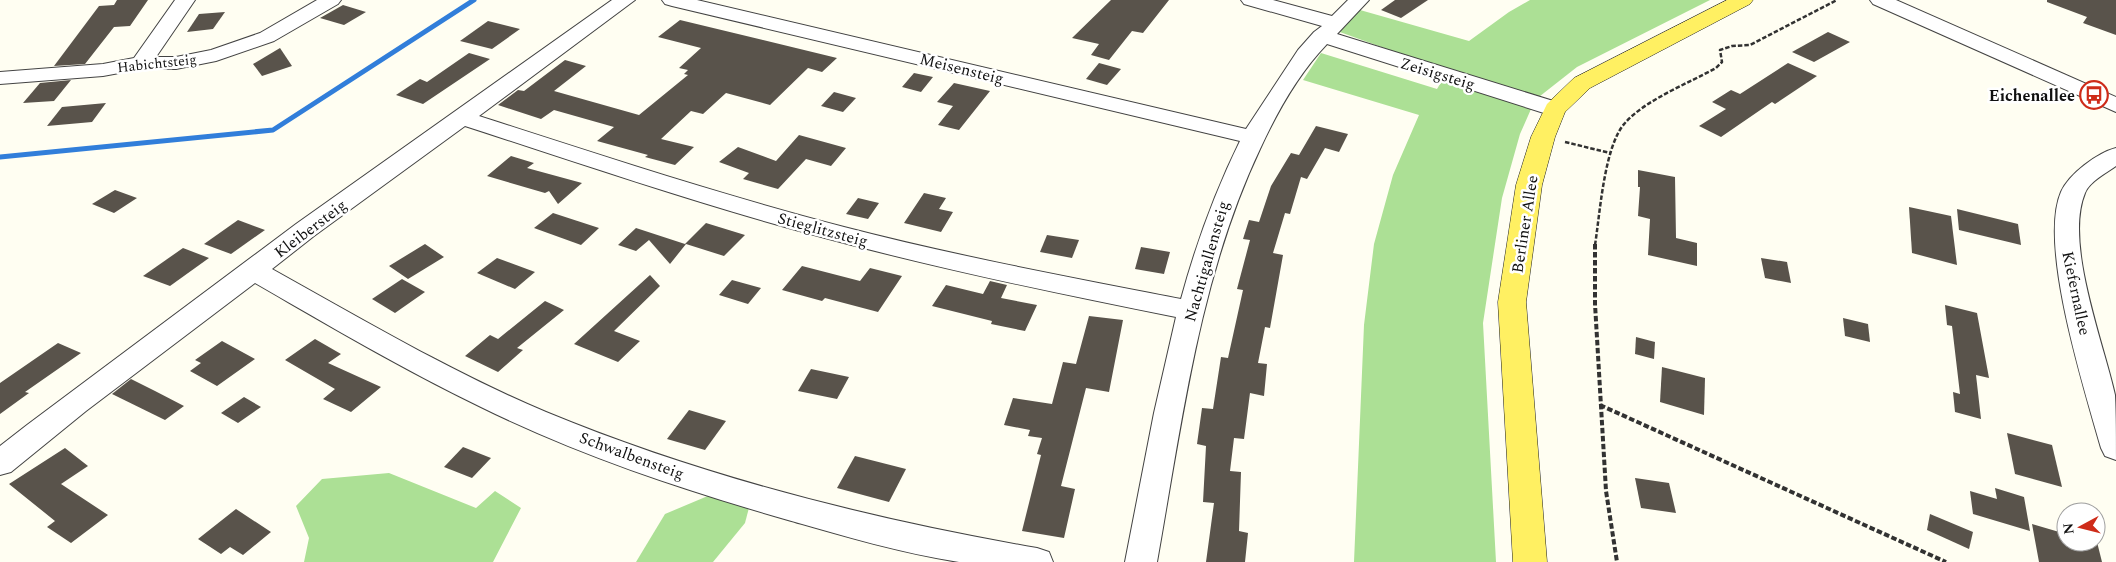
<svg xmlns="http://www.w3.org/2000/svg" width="2116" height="562" viewBox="0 0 2116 562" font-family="Spectral,serif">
<rect width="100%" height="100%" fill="#fffef2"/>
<g fill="#ace095">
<polygon points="1530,0 1710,0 1577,67 1535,100 1520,134 1502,198 1483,323 1496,562 1354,562 1364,325 1374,244 1393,175 1419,115 1303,80 1321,53 1437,89 1448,71 1337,31 1360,10 1469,41 1509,12"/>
<polygon points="389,473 476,508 495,491 521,508 493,562 304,562 309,538 296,506 322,479"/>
<polygon points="722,490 751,500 745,523 713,562 636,562 665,514"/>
</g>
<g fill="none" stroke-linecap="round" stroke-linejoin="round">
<polyline stroke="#317eda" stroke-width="5" points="0,157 273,130 474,0"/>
</g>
<g fill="#59534b">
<polygon points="117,0 148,0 130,26 114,27 85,64 54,66 99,6 114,5"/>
<polygon points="1111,0 1169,0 1143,33 1132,31 1109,60 1091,55 1099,44 1072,38"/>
<polygon points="1395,0 1428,0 1401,18 1381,10"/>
<polygon points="2047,0 2116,0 2116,35 2083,23 2087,17 2047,2"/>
<polygon points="343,5 366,12 344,25 320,18"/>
<polygon points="225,12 213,29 187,32 199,14"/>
<polygon points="680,20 837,58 822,72 808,68 770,105 726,93 703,114 691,111 661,139 694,147 675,165 645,157 648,155 597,141 614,127 554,110 541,119 498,105 518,90 524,91 565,60 586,66 554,91 639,115 688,75 684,74 688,70 679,68 701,48 658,37"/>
<polygon points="488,21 520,29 492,49 460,41"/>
<polygon points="1828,32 1850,42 1814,62 1792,52"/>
<polygon points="280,48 292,66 262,76 253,64"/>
<polygon points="469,53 490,59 423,104 396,95 420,79 427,82"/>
<polygon points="1099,63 1121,69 1107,85 1086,79"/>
<polygon points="1788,63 1817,76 1775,104 1772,102 1721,137 1699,126 1726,109 1712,102 1731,90 1740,94"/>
<polygon points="914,73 933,77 921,92 902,87"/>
<polygon points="71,80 54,101 23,103 40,83"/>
<polygon points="954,83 990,91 959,130 938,125 953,106 937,102"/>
<polygon points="834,92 856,98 843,112 821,106"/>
<polygon points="106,103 92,122 47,126 62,107"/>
<polygon points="1316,126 1348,134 1339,152 1325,148 1307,179 1301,177 1290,214 1285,213 1273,253 1283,255 1270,328 1265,327 1258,363 1267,364 1264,396 1250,393 1244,439 1234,438 1230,471 1241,472 1239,531 1248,533 1245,562 1206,562 1214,503 1203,502 1206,446 1197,444 1202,408 1213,409 1221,357 1228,358 1243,290 1237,289 1250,240 1243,239 1249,220 1259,222 1271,186 1291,153 1299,155"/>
<polygon points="799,135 846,148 831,166 806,159 778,189 743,179 749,173 719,162 738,147 776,161"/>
<polygon points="511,156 534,163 527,168 582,183 558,204 549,191 545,193 487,176"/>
<polygon points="1638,170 1675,177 1676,238 1697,243 1697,266 1648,255 1650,219 1638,216 1640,187 1638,187"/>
<polygon points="115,190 137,198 114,213 92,204"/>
<polygon points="924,193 946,198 939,209 953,212 941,232 904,223"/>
<polygon points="858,198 879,203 868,219 846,214"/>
<polygon points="1909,207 1951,216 1957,265 1912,253"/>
<polygon points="1957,209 2018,224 2021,245 1959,230"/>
<polygon points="553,213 599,228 581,245 534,228"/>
<polygon points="238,220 265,230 231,254 204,244"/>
<polygon points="706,223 745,235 724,256 686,244 670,264 649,240 636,251 618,245 636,228 685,244"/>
<polygon points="1047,235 1079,240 1072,258 1040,252"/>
<polygon points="425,244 444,257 408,279 389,266"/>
<polygon points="1141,247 1170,252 1164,274 1135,269"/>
<polygon points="183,248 209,258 170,286 143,276"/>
<polygon points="497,258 535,272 515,289 477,273"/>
<polygon points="1761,258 1787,262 1791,283 1765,278"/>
<polygon points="802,266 860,281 870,268 902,276 878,312 825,298 822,301 782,290"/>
<polygon points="650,275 660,286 614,331 640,341 618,362 574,344"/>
<polygon points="402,279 425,292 395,313 372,299"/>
<polygon points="732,280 761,288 748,304 719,295"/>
<polygon points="990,281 1007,285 1001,298 1037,305 1025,331 991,324 992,321 932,306 946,285 983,294"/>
<polygon points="545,301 564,310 517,348 523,350 498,372 465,356 490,335 498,339"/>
<polygon points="1945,305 1977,313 1989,378 1976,375 1981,419 1955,412 1953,392 1960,394 1952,326 1947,325"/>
<polygon points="1089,316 1123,320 1109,392 1086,388 1061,486 1075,489 1064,538 1022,531 1041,455 1037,454 1042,438 1028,436 1030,430 1004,425 1013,398 1052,404 1063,362 1076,364"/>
<polygon points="1843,318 1868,324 1870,342 1845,336"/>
<polygon points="1636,337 1655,342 1654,359 1635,354"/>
<polygon points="315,339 341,354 328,363 381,387 351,412 323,399 335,389 285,360"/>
<polygon points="222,341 255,359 217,386 190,371 201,363 195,360"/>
<polygon points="58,343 81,353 25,392 29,393 0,414 0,383"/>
<polygon points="1662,367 1705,378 1704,415 1660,402"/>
<polygon points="811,369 849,377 837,399 798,391"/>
<polygon points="131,379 155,391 184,406 165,420 112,394"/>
<polygon points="244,397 261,407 238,423 221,413"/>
<polygon points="689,410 726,421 705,450 667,439"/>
<polygon points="2007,433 2052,445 2062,487 2015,474"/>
<polygon points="463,447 491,458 472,478 444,467"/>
<polygon points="65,448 88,466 61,484 108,515 71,543 47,527 55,521 9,484"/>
<polygon points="855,456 906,469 889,502 837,488"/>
<polygon points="1635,478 1669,483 1676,513 1641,508"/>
<polygon points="1995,488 2024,497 2030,531 1973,514 1970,491 1997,499"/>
<polygon points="236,509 271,532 243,555 230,547 221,554 198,539"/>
<polygon points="1930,514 1973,532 1969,549 1927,530"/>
<polygon points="2032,524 2066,534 2066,542 2097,542 2102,562 2039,562"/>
</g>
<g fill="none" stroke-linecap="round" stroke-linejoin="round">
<defs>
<g id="minor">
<polygon points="175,0 195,0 156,57 176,57 211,50 260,33 317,0 341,0 338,4 274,41 216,61 176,69 141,69 103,76 0,84 0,72 103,64 134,58"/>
<path d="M612,0H635L479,116C600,155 721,195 844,227C956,256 1068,277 1181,299C1196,244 1215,192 1240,141L672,6L665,4L662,0H697L1246,129L1298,50L1314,32L1322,26L1244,4L1241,0H1273L1332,16L1348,0H1369L1337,34L1563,104L1566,109L1563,114L1555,116L1547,114L1327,44C1298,74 1277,112 1260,149C1199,278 1182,422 1157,562H1125L1154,413L1176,317C1065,295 954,272 844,243C716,210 591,167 465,126L314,236L272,269C362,319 451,372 546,412C703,477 870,519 1037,548L1049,552L1053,562C1023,562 989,562 959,562C901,553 844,536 788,520C684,490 578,455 481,407C404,370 330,326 255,283L86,411L11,472L0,475V446L27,425L296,224Z"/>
<polygon points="1870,0 1896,0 2116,97 2116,112 1873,4"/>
<path d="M2116,148V166C2106,173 2089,182 2085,193C2064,243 2104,344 2115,395C2116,415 2116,440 2116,460L2105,456L2101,448C2085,391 2038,245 2061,192C2069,174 2097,153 2116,148Z"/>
</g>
<polygon id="major" points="1727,0 1753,0 1750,4 1590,88 1565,112 1555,137 1542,185 1526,302 1547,562 1513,562 1498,302 1516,185 1531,137 1547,104 1574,78"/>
</defs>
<use href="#minor" stroke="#434343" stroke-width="2"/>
<use href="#major" stroke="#212121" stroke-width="1"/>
<g stroke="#323232" stroke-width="2.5" stroke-dasharray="4.5 2" stroke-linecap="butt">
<polyline points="1565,142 1610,153"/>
<path d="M1595,245C1600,214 1604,146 1625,123C1645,100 1689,83 1716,68L1722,62L1720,50L1732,46L1750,45L1837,0"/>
</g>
<g stroke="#323232" stroke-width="4" stroke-dasharray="5.5 2.5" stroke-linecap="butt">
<polyline points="1595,244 1595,304 1606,491 1617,562"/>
<polyline points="1600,405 1946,562"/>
</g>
<use href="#minor" fill="#fff" fill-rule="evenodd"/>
<use href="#major" fill="#fff062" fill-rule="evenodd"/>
</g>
<defs>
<symbol id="bus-ring" viewBox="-11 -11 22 22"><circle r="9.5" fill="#fff" stroke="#ce2b19" stroke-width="1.5"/><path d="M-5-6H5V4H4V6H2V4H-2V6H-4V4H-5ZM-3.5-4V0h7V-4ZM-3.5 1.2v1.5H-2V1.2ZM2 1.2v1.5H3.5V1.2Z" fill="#ce2b19"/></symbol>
</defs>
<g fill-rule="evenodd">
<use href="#bus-ring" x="2078" y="79" width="32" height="32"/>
</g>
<g text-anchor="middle" stroke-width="5" stroke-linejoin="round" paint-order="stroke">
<g font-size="14" fill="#101010" stroke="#fff">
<text transform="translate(157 63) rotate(-6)" y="5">Habichtsteig</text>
</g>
<g font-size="16" fill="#101010" stroke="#fff">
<text transform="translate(962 68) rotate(14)" y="6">Meisensteig</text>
<text transform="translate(1438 73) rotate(17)" y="6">Zeisigsteig</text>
<text transform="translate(1524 224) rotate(-81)" y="6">Berliner Allee</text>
<text transform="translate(310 228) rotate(-37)" y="6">Kleibersteig</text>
<text transform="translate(823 229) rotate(15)" y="6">Stieglitzsteig</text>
<text transform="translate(1206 261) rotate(-74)" y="6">Nachtigallensteig</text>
<text transform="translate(2077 293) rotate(78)" y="6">Kiefernallee</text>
<text transform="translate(632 455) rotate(20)" y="6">Schwalbensteig</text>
</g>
<g font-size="16" font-weight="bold" fill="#101010" stroke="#fff" text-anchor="end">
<text x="2075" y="101">Eichenallee</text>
</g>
</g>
<g transform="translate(2081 527) rotate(263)"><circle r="24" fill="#ffffff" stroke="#9f9f9f"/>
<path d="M0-4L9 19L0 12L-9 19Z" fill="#ce2b19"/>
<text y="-8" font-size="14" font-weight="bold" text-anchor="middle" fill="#101010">N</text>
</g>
</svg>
